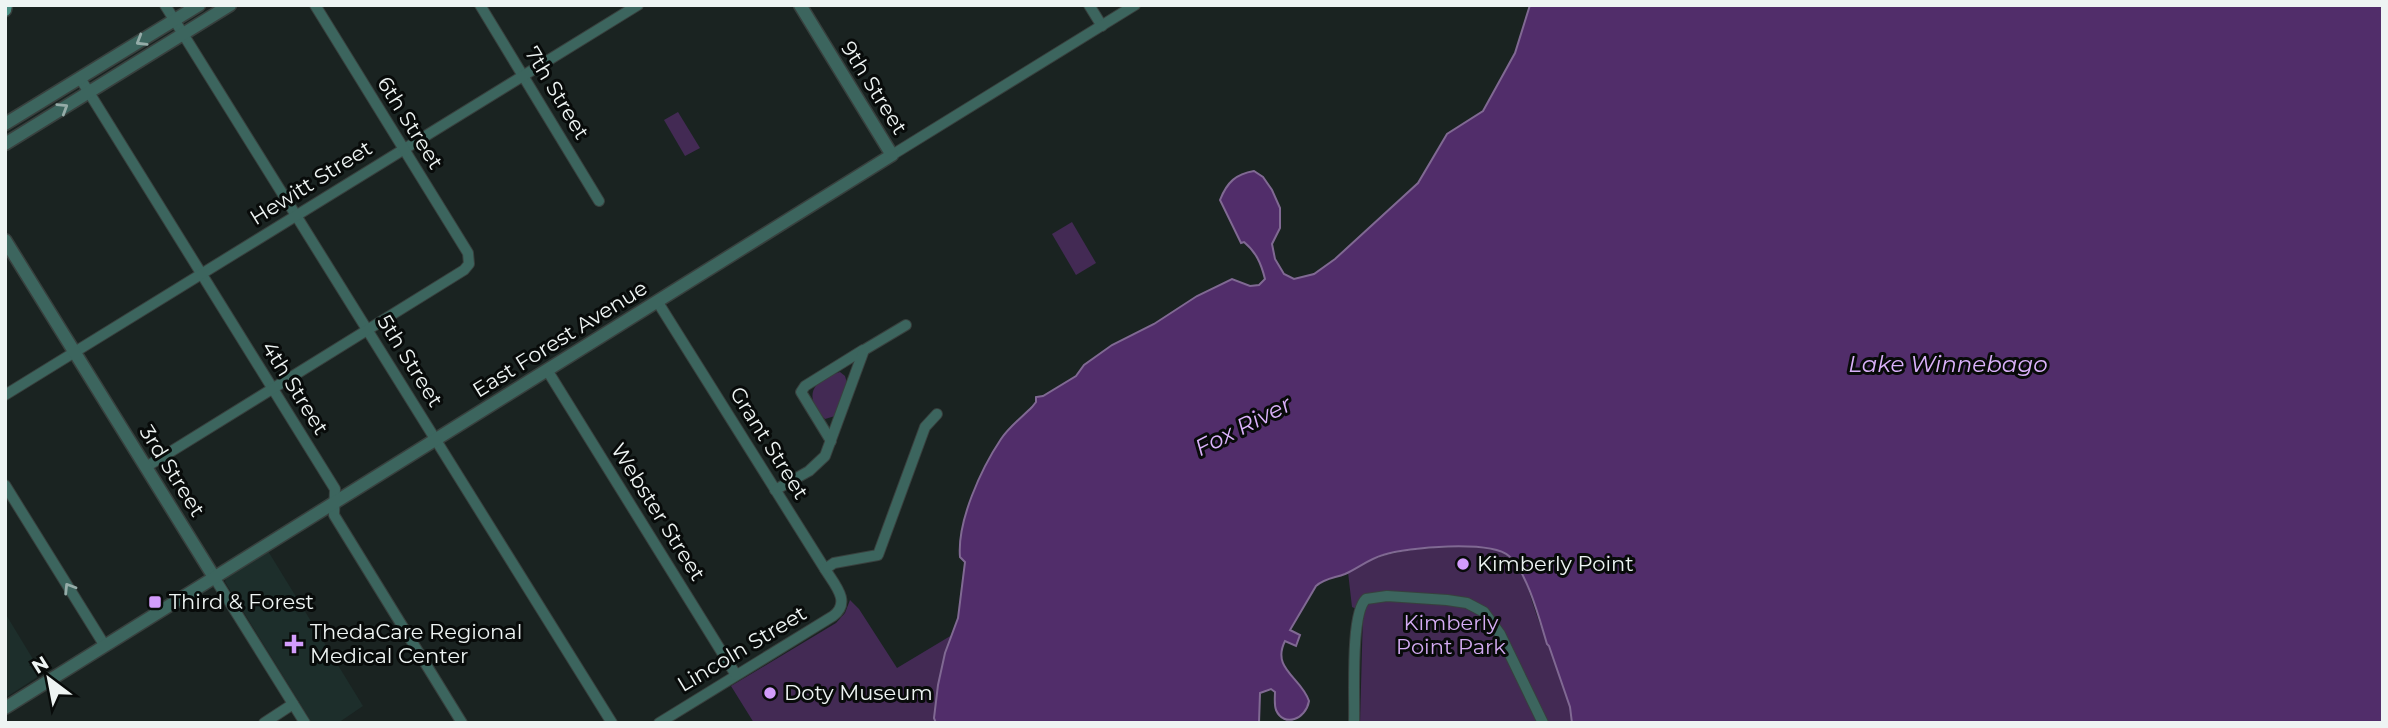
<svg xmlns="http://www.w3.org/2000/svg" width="2388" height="728" viewBox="0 0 2388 728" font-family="Montserrat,sans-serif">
<rect width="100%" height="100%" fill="#1a2321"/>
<g fill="#1d2e2b">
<polygon points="268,551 363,706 338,723 312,723 225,582 226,577"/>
<polygon points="5,613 42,674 5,698"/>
</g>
<g fill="#432a54">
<polygon points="678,112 700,148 685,156 664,120"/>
<polygon points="1072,222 1096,263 1076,275 1052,234"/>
<path d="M840,372L845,376L847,383L835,416L825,419C803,396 811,381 840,372Z"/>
<path d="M1482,546C1523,555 1522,572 1534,607C1538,620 1543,631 1547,644L1549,646L1571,707L1572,723H1360L1363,612L1352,607L1348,572C1387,546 1436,548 1482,546Z"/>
<polygon points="850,600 859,609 897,668 952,635 938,685 935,723 754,723 731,686 836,623 845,613"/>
</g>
<path fill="#512d6a" stroke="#806993" stroke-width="2" d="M1530,5H2383V723H1572L1570,707L1549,646L1547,644C1540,621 1527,571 1509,556C1490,540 1408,547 1383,555C1369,559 1358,568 1345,574C1335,578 1325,578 1316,586L1290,630L1300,635L1296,646L1285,641C1271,669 1301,677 1309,701C1306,719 1284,728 1276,710C1274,704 1275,697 1275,692L1271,689L1260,693L1259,723H936L934,718L938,685L945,653L958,618L965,562L960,557C957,521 981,469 1001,439C1009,427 1022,417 1032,407L1036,402V397L1043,396L1076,376L1084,365L1112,345L1154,324L1197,296L1232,279L1250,286L1259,285L1265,279C1261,263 1256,252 1244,242L1241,243L1220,200C1227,182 1236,174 1254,171L1263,177L1272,190L1280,208V228L1272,244L1275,259L1284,274L1294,279L1314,274L1335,259L1418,183L1447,134L1483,111L1515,53Z"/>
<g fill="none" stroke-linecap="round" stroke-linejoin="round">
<defs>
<g id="minor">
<polyline points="165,5 612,723"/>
<polyline points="480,5 599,201"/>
<polyline points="1089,5 1102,26"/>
<polyline points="80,78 335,489 334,515 462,723"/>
<polyline points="892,155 1135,5"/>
<path d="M657,301L825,569C834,584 852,602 833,616L659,723"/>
<polyline points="547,370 736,675"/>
<polyline points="5,395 638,5"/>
<polyline points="831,441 801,392 805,386 863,350"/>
<polyline points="146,467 464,270 469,264 468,253 315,5"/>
<polyline points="5,485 105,646"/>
<polyline points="775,490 809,471 825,456 864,350 906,325"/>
<polyline points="825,569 834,563 878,555 925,427 937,414"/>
<polyline points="214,577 305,723"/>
<polyline points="264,723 293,704"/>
<path d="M1354,723C1355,699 1350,613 1366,599L1387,596L1447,600L1467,603L1484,612L1500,634L1543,723"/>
</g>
<g id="tertiary">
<polyline points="5,124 199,5"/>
<polyline points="5,144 230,5"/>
<polyline points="5,240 214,577"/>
<polyline points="5,708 892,155 800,5"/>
</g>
<polyline id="secondary" points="5,10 6,5"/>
</defs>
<use href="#minor" stroke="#38403e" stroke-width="12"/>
<use href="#tertiary" stroke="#38403e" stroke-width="15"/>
<use href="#secondary" stroke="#38403e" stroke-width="15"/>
<use href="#minor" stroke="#3c655e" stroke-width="10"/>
<use href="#tertiary" stroke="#3c655e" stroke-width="12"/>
<use href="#secondary" stroke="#488c81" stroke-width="12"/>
</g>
<defs><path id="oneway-chevron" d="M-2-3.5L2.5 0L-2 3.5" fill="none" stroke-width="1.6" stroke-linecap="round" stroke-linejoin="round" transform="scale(1.75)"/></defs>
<g stroke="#95aca8">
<use href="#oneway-chevron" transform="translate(141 41) rotate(149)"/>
<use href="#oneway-chevron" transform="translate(63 108) rotate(-32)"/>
<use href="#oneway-chevron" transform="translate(69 588) rotate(-122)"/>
</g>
<g fill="#d39cfc" stroke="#080b0a" stroke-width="2.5">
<circle cx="1463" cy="564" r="7"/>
<rect x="148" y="595" width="14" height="14" rx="3.5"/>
<path d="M290.5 633.5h7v7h7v7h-7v7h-7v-7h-7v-7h7z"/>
<circle cx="770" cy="693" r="7"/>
</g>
<g text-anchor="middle" stroke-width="6" stroke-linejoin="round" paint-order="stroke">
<g font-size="21" fill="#eef4f3" stroke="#080b0a">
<text transform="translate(874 88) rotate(58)" y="7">9th Street</text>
<text transform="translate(557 93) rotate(59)" y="7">7th Street</text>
<text transform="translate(410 123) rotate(58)" y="7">6th Street</text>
<text transform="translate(311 183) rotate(-32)" y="7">Hewitt Street</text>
<text transform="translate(560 339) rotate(-32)" y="7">East Forest Avenue</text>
<text transform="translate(410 361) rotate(58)" y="7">5th Street</text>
<text transform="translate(295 388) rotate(58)" y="7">4th Street</text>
<text transform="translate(769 443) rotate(58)" y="7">Grant Street</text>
<text transform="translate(172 471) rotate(58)" y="7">3rd Street</text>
<text transform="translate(658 512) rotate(58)" y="7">Webster Street</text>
<text transform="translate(742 649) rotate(-31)" y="7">Lincoln Street</text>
</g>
<g font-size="21" fill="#eef4f3" stroke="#080b0a" text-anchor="start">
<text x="1477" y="571">Kimberly Point</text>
<text x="169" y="609">Third &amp; Forest</text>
<text x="310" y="639">ThedaCare Regional<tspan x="310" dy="24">Medical Center</tspan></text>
<text x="784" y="700">Doty Museum</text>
</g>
<g font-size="21" fill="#d4abf3" stroke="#080b0a">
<text x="1451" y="630">Kimberly<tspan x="1451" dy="24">Point Park</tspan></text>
</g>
<g font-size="23" font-style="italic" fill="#dbb2fb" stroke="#080b0a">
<text x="1948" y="372">Lake Winnebago</text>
<text transform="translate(1243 426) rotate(-27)" y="8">Fox River</text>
</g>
</g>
<rect width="2388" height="728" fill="none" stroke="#eef4f3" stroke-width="14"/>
<g transform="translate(49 679) rotate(328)" stroke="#080b0a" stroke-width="5" paint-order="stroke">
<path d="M0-5L12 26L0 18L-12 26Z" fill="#eef4f3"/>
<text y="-10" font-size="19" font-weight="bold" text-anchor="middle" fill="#eef4f3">N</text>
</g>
</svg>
